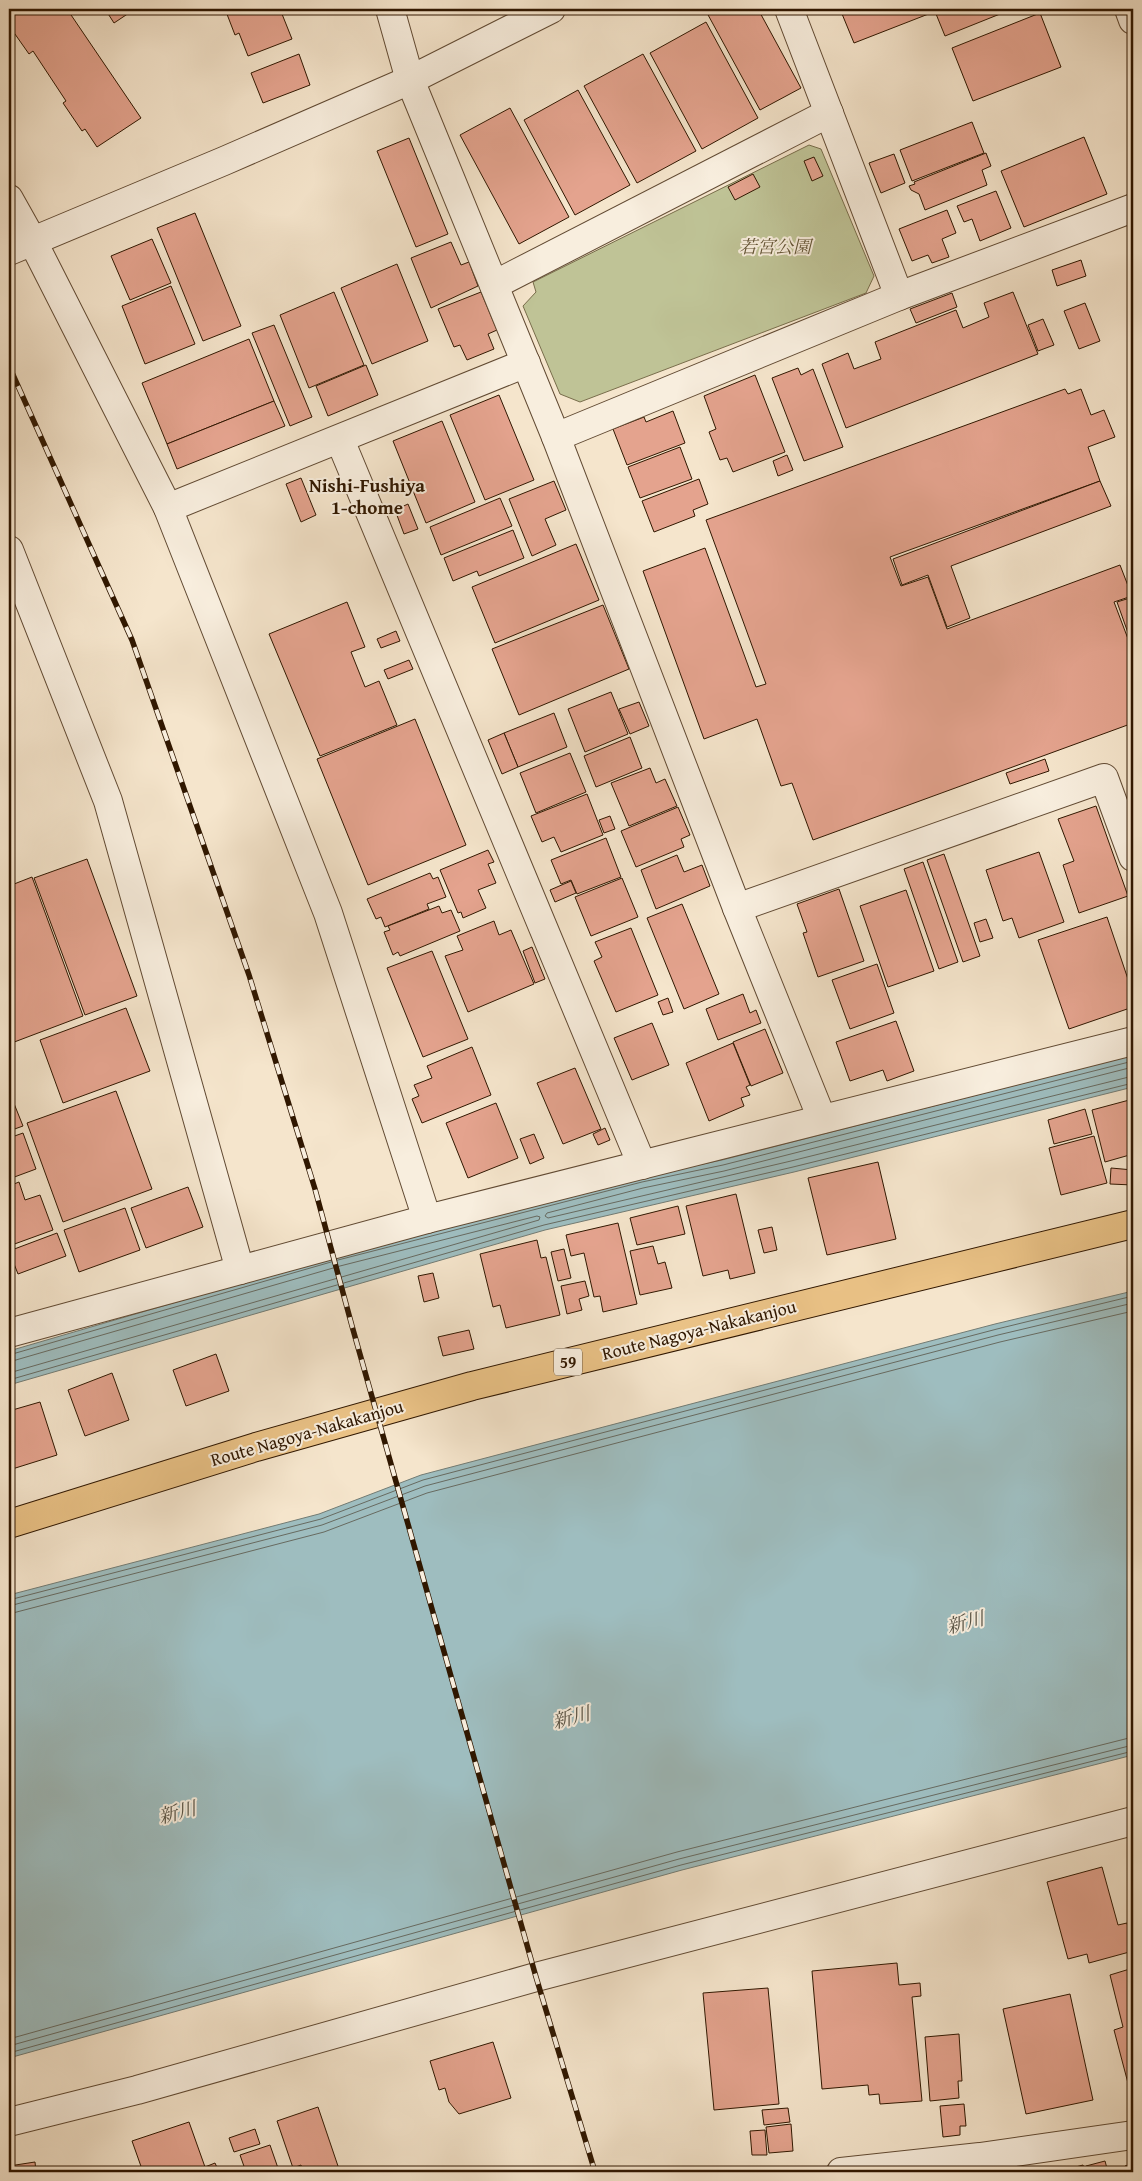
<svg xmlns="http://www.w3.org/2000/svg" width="1142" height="2181" viewBox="0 0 1142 2181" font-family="'Gentium Book Plus','Noto Serif JP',serif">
<rect width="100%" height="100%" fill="#f5e5cc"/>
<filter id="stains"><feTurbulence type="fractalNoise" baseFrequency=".004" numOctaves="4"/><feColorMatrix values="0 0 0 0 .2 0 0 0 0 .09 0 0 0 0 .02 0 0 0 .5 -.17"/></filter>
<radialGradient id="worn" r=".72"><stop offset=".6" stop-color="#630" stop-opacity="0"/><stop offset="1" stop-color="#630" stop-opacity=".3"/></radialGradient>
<polygon fill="#bfc396" stroke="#786d4b" points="809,145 821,149 874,276 866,293 580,402 560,394 523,306 536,292 533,282"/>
<g fill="#9ebdbf" stroke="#727b73">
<polygon points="1133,1055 1133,1087 794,1172 545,1230 9,1385 9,1351 337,1255 641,1177 722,1160"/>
<polygon points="1133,1291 1133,1755 682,1870 9,2058 9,1595 319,1514 421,1475 995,1324"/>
</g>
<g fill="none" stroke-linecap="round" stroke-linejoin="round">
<g stroke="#676a60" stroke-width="1">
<polyline points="1133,1067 724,1171 643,1188 547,1213 545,1216 548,1218 791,1161 1133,1076"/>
<polyline points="9,1355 338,1260 642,1182 723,1165 1133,1061"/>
<polyline points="9,1362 340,1266 537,1216 540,1217 539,1220 9,1373"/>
<polyline points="9,1380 544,1225 793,1167 1133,1083"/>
<polyline points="9,1600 321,1519 423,1480 997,1329 1133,1296"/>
<polyline points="9,1606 322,1525 425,1486 998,1335 1133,1303"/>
<polyline points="9,1614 324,1532 427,1493 1000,1342 1133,1311"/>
<polyline points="9,2039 677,1852 1133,1737"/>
<polyline points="9,2046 679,1859 1133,1745"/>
<polyline points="9,2053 681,1865 1133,1751"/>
</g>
</g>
<g fill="#e4a38e" stroke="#301700">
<polygon points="9,9 67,9 141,118 97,147 85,129 82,131 63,103 66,101 33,51 29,54 10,27 14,24 9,16"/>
<polygon points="105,9 125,9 129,13 114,23"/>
<polygon points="225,9 280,9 292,39 248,56 239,33 235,35"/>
<polygon points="715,9 758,9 801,88 760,110 707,13"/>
<polygon points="840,9 929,9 931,13 854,43"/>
<polygon points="934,9 1003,9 1005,12 945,36"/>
<polygon points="1040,13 1061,67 973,101 952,48"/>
<polygon points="706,22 758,118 702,149 650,53"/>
<polygon points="299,54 310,85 263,103 251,73"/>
<polygon points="643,54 696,151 637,183 584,86"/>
<polygon points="578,90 630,185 575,215 524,120"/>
<polygon points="510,108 569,217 519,244 460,135"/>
<polygon points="972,122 984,153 912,181 900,150"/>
<polygon points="1084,137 1107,194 1024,227 1001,171"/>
<polygon points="409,138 448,234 416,247 377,151"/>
<polygon points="986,153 991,166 982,170 987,185 925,210 919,194 911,190 909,186 915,184 914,182"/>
<polygon points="894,154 905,183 881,193 869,163"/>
<polygon points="814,157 823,176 812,181 804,161"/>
<polygon points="753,174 760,187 735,200 728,187"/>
<polygon points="996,191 1011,228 980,241 972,219 964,222 957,206"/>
<polygon points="947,210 956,233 942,239 949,257 932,263 928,255 912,261 899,229"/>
<polygon points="195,213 241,326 203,341 157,228"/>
<polygon points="152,239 171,283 130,300 111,256"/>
<polygon points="451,242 461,265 469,262 478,286 431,308 411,258"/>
<polygon points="1081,260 1086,276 1057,286 1052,270"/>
<polygon points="397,264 428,341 372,364 341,288"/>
<polygon points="171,286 195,344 145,364 122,306"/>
<polygon points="334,292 364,365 309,388 280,315"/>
<polygon points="481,292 497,330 488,334 494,349 467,360 460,345 454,347 438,309"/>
<polygon points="1013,292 1038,354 846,428 822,364 848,353 854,369 881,359 875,342 956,310 963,328 989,317 984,303"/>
<polygon points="952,293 957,307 916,323 910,309"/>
<polygon points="1085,303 1100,341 1079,349 1064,311"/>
<polygon points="1043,319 1054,345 1038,351 1028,325"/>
<polygon points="274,325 312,417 290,426 252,333"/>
<polygon points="249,339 274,401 167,444 142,383"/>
<polygon points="366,365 378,395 328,416 316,386"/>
<polygon points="798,368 801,375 813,369 843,447 804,461 772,378"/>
<polygon points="755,375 785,452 733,472 727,458 720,460 709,432 716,429 704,396"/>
<polygon points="1065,389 1068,394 1081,389 1091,415 1104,410 1115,437 1088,447 1100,481 890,557 901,586 928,577 947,629 1120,565 1132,596 1114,602 1133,652 1133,723 813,840 792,783 781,786 757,719 704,739 643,571 705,548 756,687 766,684 706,520"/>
<polygon points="499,395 534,480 485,500 450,415"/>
<polygon points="274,401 285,426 177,469 167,444"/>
<polygon points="673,411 685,443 627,465 613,429 644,417 646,422"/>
<polygon points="442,421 475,502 426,523 393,441"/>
<polygon points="680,447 692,479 640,498 628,467"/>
<polygon points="787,455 793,470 778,476 773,461"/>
<polygon points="301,478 316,515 301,522 286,484"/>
<polygon points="699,479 708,504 693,510 695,516 654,532 642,501"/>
<polygon points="554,481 566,510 545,519 556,545 532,556 509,499"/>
<polygon points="1100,481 1111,506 951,566 970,618 947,627 928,575 902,585 893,559"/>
<polygon points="500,498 512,526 441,555 430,527"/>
<polygon points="408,504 418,529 404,534 395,510"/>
<polygon points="513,530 524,558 479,576 477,571 453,581 444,558"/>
<polygon points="576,544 599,600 495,643 472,587"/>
<polygon points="1133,597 1133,647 1117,602"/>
<polygon points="347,602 365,647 351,652 365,687 379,681 397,725 320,756 269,634"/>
<polygon points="603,605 629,669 519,715 492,649"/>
<polygon points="396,631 400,641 381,648 377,639"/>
<polygon points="409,660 413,669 388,679 384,670"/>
<polygon points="611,692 628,734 585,752 568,709"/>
<polygon points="639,702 649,726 630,734 619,709"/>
<polygon points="554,713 567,747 518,767 504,733"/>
<polygon points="415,719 466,845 368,885 317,759"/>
<polygon points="504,733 518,767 502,774 488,740"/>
<polygon points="630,737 642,768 596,787 584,756"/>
<polygon points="570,753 586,792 536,813 520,773"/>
<polygon points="1045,759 1049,771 1010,784 1006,773"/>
<polygon points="650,768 656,783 665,779 677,806 629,826 611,783"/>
<polygon points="587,794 603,835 561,852 554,837 542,842 531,816"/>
<polygon points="1096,806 1128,896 1079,913 1063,865 1074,861 1058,819"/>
<polygon points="678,807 690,835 681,839 684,847 636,867 621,831"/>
<polygon points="610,816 615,829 604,833 599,820"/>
<polygon points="606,838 621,877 577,894 571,880 561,884 551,860"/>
<polygon points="488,850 494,862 488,864 496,883 478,890 486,908 463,918 461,912 458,913 440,870"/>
<polygon points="1039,852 1064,922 1019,938 1012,918 1003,921 986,870"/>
<polygon points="944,854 980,956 963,962 927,860"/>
<polygon points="677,855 684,872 702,865 710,886 656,909 641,870"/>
<polygon points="87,859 137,996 85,1015 34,878"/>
<polygon points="923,862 958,962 939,969 904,869"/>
<polygon points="430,873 433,879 438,877 446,897 427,904 429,909 385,927 381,917 376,919 367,899"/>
<polygon points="32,877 83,1016 9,1044 9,886"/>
<polygon points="622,878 638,917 591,936 575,897"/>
<polygon points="571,881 576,893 555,902 550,890"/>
<polygon points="839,889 864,961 818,977 803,933 807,932 797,904"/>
<polygon points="906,890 934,971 888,987 860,906"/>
<polygon points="682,904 719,994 684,1009 647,918"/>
<polygon points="439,906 442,913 451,910 460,931 400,956 398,952 393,955 384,932 390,930 388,926"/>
<polygon points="1107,917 1133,994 1133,1007 1069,1029 1038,940"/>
<polygon points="986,919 993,938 980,942 974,923"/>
<polygon points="494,921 499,935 511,930 534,984 468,1012 445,956 463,950 457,936"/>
<polygon points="631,928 658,995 616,1012 594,961 602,957 595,942"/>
<polygon points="532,947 545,979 535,983 523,951"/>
<polygon points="432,951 468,1039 423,1057 387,968"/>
<polygon points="877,964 894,1013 850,1029 832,980"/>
<polygon points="743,994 750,1013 756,1010 761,1023 718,1040 706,1009"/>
<polygon points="668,998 673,1012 663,1015 658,1002"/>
<polygon points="126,1008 150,1071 63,1103 40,1040"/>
<polygon points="896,1021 914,1071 887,1081 883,1070 850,1081 836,1042"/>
<polygon points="652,1023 669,1065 632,1080 614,1038"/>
<polygon points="765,1029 783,1073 751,1086 733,1042"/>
<polygon points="733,1043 750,1085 746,1087 750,1095 741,1098 744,1106 709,1121 686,1063"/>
<polygon points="472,1047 491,1095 422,1123 412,1099 419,1096 414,1085 432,1078 427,1066"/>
<polygon points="575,1068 601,1129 563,1144 537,1083"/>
<polygon points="116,1091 152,1189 63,1222 27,1123"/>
<polygon points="11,1096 23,1126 9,1131 9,1097"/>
<polygon points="1133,1099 1133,1154 1105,1162 1092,1110"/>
<polygon points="496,1103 518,1158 468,1178 446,1123"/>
<polygon points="1085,1109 1092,1134 1054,1144 1048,1120"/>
<polygon points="605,1128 610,1140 598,1145 593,1134"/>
<polygon points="23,1133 36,1169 9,1179 9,1138"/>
<polygon points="534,1134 544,1158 530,1164 520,1139"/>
<polygon points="1094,1136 1107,1183 1061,1195 1049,1148"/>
<polygon points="878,1162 896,1239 827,1255 808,1178"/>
<polygon points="1111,1168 1133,1170 1133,1185 1110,1184"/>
<polygon points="19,1182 25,1200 40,1195 53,1230 9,1246 9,1186"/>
<polygon points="188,1187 203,1227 146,1248 131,1208"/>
<polygon points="736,1194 755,1273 730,1279 728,1270 703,1276 686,1206"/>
<polygon points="678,1206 685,1234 637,1245 630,1218"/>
<polygon points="125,1208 140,1250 79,1272 64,1230"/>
<polygon points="618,1223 637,1304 603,1312 600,1296 594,1297 584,1253 571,1256 566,1235"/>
<polygon points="772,1227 777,1250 764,1253 758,1230"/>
<polygon points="57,1233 66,1256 18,1274 9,1251"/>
<polygon points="537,1240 541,1258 546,1257 560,1315 506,1328 500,1305 493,1307 480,1254"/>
<polygon points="653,1246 658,1264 665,1262 672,1288 640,1295 630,1251"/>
<polygon points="564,1249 571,1278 558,1281 551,1252"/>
<polygon points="433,1273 439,1298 424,1302 418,1276"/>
<polygon points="585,1281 589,1296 579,1299 582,1310 567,1314 561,1286"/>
<polygon points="469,1330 474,1349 443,1356 438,1337"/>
<polygon points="216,1354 229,1391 186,1406 173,1370"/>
<polygon points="112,1373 129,1420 85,1436 68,1390"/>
<polygon points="40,1402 57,1455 9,1470 9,1411"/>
<polygon points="1102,1867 1118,1925 1127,1923 1133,1951 1089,1963 1087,1954 1068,1959 1047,1882"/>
<polygon points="897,1963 899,1985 920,1983 921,1996 912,1997 922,2101 880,2104 879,2094 869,2095 868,2085 822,2089 812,1971"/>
<polygon points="1133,1968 1133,2085 1129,2087 1114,2030 1123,2027 1110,1975"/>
<polygon points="768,1988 779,2104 714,2110 703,1993"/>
<polygon points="1070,1994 1093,2100 1026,2114 1003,2009"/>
<polygon points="959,2034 962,2081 958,2081 959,2098 930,2101 925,2037"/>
<polygon points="493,2042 511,2098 459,2114 449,2102 445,2088 439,2090 430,2061"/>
<polygon points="964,2104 966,2126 960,2126 960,2135 943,2137 940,2106"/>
<polygon points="318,2107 340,2172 303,2172 301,2165 293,2168 277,2121"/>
<polygon points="788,2108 790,2122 764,2125 762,2110"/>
<polygon points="189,2122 205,2167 215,2163 219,2172 143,2172 132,2141"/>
<polygon points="791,2124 793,2151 769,2153 766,2127"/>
<polygon points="255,2129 260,2144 234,2152 229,2138"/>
<polygon points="765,2130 767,2155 752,2155 750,2131"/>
<polygon points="270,2145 279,2171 246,2172 240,2155"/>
<polygon points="1105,2161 1108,2172 1088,2172 1086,2166"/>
<polygon points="35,2162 36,2172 9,2172 9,2166"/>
<polygon points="1133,2163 1133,2172 1127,2172 1125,2166"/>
<polygon points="1083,2165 1085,2172 1057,2172"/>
<polygon points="1052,2167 1053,2172 1034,2172"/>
</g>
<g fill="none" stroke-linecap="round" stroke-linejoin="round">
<defs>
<g id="minor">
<polyline points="390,9 410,80 556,437 737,908 822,1119"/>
<polyline points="789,9 899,296"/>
<polyline points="9,199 32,240 168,508 328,913 427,1219 1133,1041"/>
<polyline points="494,285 829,113"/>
<polyline points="556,437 899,296 1133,208"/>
<polyline points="340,440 642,1165"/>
<polyline points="168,508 526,363"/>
<polyline points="9,550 108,801 240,1270 9,1333"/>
<polyline points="737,908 1104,778 1133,857"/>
<polyline points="240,1270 427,1219"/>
<polyline points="9,2122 137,2090 536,1977 1133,1821"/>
<polyline points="841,2172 980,2157 1133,2135"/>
</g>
<g id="tertiary">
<polyline points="1129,9 1133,20"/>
<polyline points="9,251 224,161 410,80 551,9"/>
</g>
<polyline id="primary" points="9,1524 256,1447 472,1386 1133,1224"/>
</defs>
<use href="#minor" stroke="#614a33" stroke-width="30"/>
<use href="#tertiary" stroke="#614a33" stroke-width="30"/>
<use href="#primary" stroke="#301700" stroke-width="30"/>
<use href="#minor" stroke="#f8eede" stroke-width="28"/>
<use href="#tertiary" stroke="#f8eede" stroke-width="28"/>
<use href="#primary" stroke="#eac286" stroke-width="28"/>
<defs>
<polyline id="rail" points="9,366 132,640 249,975 315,1189 352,1326 536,1977 595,2172"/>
</defs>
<use href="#rail" stroke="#301700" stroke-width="5.5"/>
<use href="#rail" stroke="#f8eede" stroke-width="4" stroke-dasharray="11" stroke-linecap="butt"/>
</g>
<g text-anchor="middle" stroke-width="4" stroke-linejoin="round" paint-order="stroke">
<rect fill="#f8eede" stroke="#6c5843" stroke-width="1" x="554" y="1348.5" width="28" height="27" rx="4"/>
<g font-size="16" font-weight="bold" fill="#301700">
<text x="568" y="1368">59</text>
</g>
<g font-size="18" font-style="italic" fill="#625334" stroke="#f8eede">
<text x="775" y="253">若宮公園</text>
</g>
<g font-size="18" fill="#301700" stroke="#f8eede">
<text transform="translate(699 1330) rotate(-14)" y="6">Route Nagoya-Nakakanjou</text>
<text transform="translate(307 1433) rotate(-16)" y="6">Route Nagoya-Nakakanjou</text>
</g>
<g font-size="19" font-weight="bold" fill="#301700" stroke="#f8eede">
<text x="367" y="492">Nishi-Fushiya<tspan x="367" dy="22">1-chome</tspan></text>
</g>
<g font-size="19" font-style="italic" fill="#565143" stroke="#f8eede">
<text transform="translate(965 1622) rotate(-14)" y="7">新川</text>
<text transform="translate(571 1717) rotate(-14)" y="7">新川</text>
<text transform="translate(177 1812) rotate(-14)" y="7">新川</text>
</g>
</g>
<rect width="1142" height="2181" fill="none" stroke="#f5e5cc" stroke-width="30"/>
<rect x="10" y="10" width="1122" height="2161" fill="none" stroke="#301700" stroke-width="2.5"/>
<rect x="15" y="15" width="1112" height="2151" fill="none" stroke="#301700"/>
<rect width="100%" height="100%" filter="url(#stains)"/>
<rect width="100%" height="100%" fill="url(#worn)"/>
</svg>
